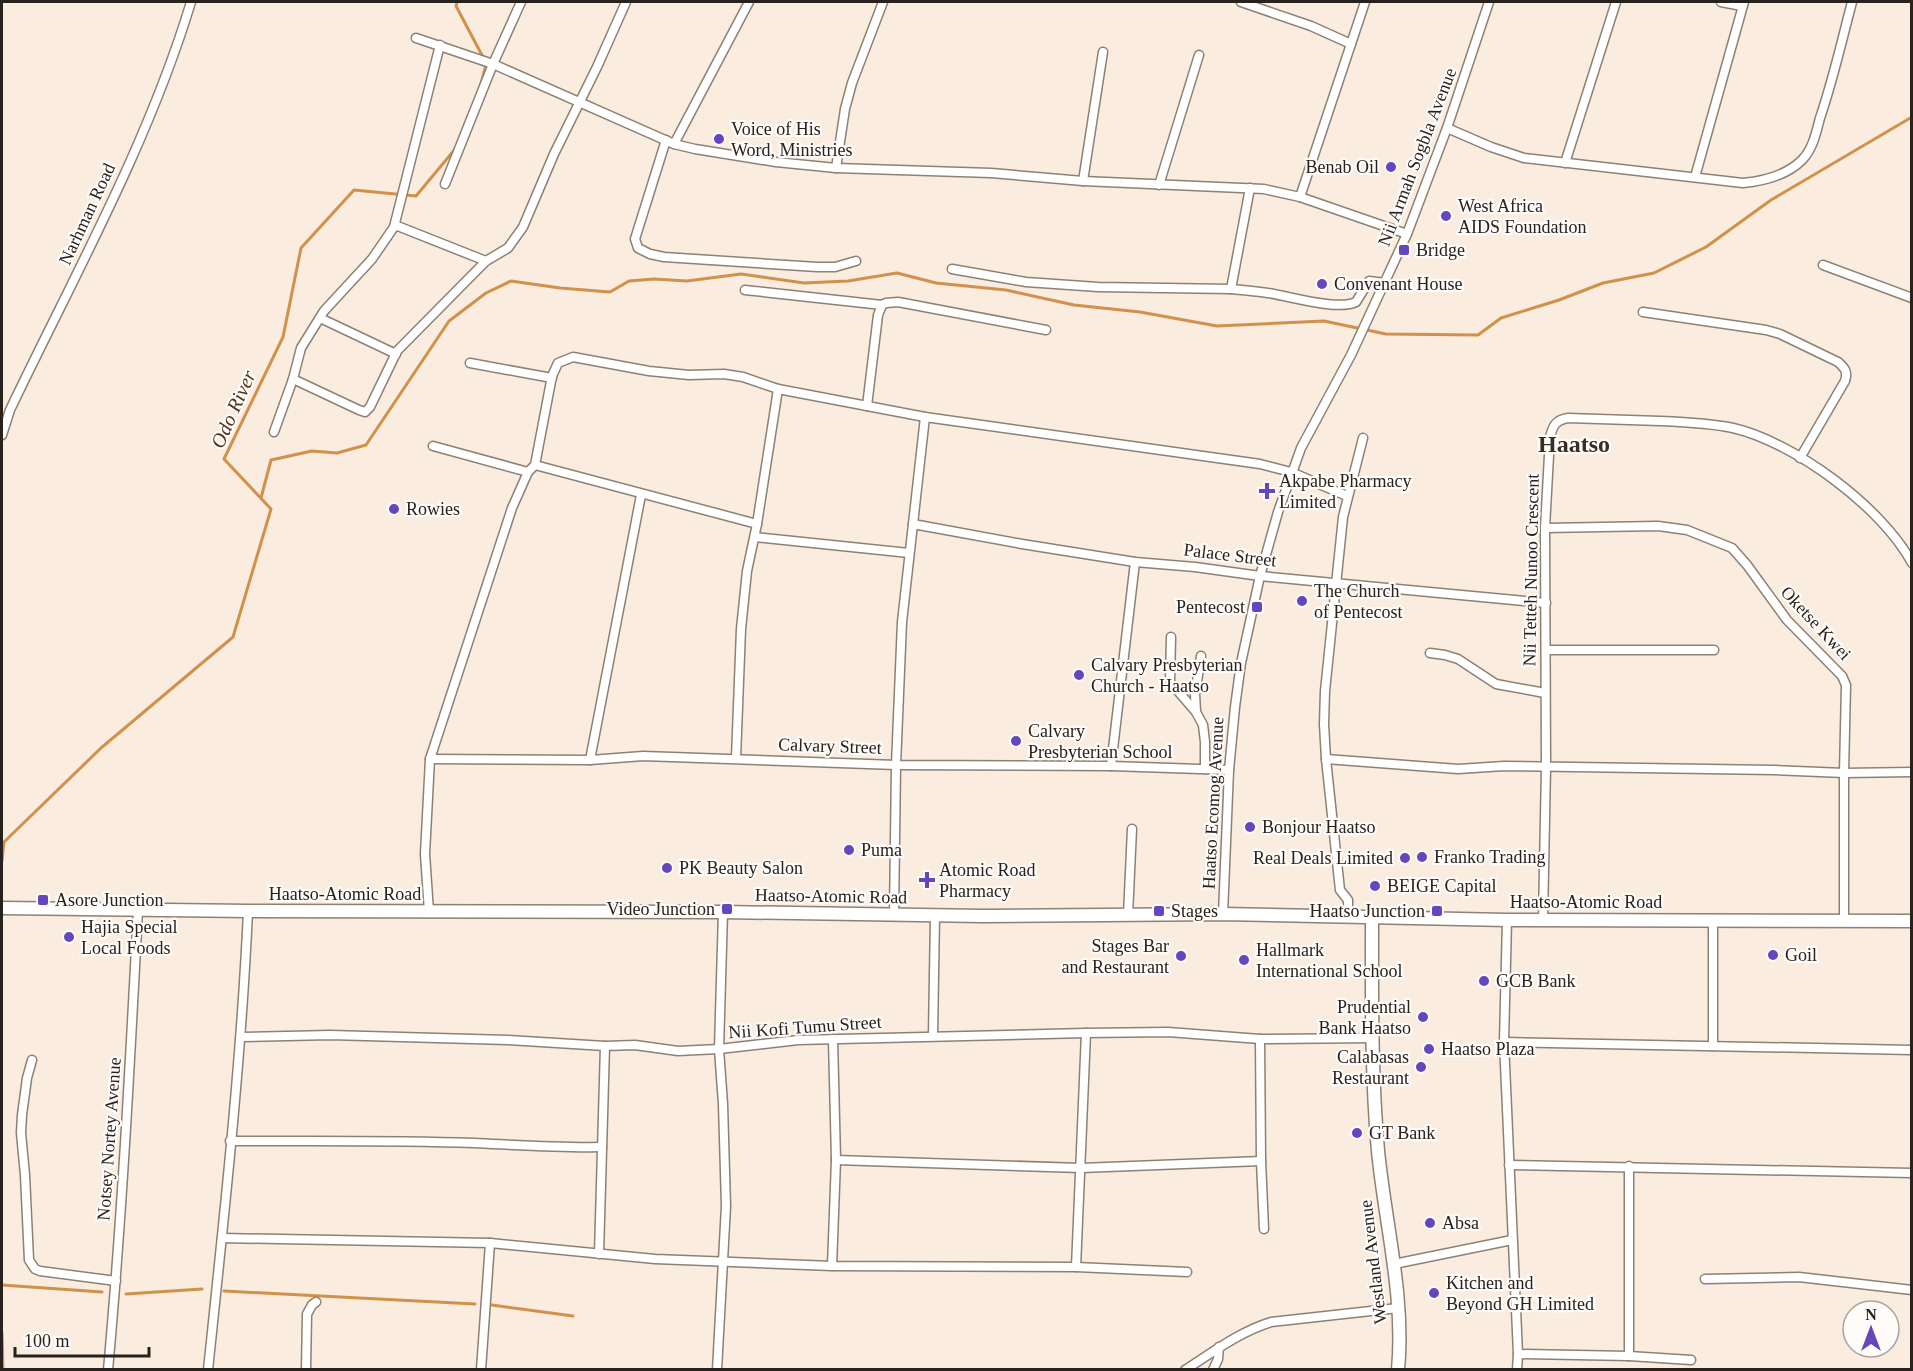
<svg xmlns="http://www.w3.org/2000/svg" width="1913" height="1371" viewBox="0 0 1913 1371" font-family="'Times New Roman',serif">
<rect width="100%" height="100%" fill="#faecdf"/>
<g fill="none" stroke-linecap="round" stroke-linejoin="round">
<g stroke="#d1914b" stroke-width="3">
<polyline points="457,2 456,6 484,59"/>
<polyline points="481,84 486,65"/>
<polyline points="261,498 271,460 312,451 337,453 366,445 449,321 486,293 511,281 560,288 610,292 629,281 654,279 687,281 741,274 804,283 848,281 897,273 936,283 1006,290 1074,305 1140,312 1217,326 1324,321 1386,334 1478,335 1501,318 1559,300 1603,283 1654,273 1706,247 1771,200 1912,117"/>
<polyline points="2,861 4,842 101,748 233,637 271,509 224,459 283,337 301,248 354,190 416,196 456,148"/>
<polyline points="2,1285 102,1292"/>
<polyline points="224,1291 475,1304"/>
<polyline points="126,1294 202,1289"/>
<polyline points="492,1305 573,1316"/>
<polyline points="2,1333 3,1370"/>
</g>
<defs>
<g id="street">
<polyline points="521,2 493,64 674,144 695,149 776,162 836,168 991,173 1083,181 1264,189 1300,197 1407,234"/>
<polyline points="1241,2 1311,26 1351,44"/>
<polyline points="1721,2 1742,6"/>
<polyline points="416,38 493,64 445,184"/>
<path d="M1447,128L1491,147L1524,158L1743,183C1764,181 1786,176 1802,160C1813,149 1816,133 1820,118C1833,80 1842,40 1852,2"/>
<polyline points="666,140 635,239 638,248 650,254 664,257 817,267 835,267 856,261"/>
<polyline points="674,144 749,2"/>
<polyline points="1565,163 1616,2"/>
<polyline points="836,168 845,109 852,83 883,2"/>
<polyline points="1695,177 1744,2"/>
<polyline points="1083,181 1103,52"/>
<polyline points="1159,185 1199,55"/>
<polyline points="1300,197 1365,2"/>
<polyline points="395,225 486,261"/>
<polyline points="1823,265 1912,298"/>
<polyline points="952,269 1026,282 1098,287 1231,289 1250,188"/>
<path d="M1231,289C1243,290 1256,291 1268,293C1289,296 1338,311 1356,302L1369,281L1385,283"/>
<polyline points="745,290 882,305 886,303 898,302 1046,330"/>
<path d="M1643,312L1766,330L1780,334L1838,362C1845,368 1848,372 1845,381L1800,458"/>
<polyline points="320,318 396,354"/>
<polyline points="470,363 552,378"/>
<polyline points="293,379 359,410 365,412 370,407 397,351 486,261 508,248 523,227 554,154 597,67 626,2"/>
<polyline points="867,406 878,315 882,305"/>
<polyline points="274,432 293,379 301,348 324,311 372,259 394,227 440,45"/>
<path d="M2,435L10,410C74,276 148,144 191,2"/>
<polyline points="433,446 528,472"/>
<polyline points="535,465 757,524"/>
<polyline points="913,524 1022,544 1135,562 1195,567 1260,576 1546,603"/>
<polyline points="1545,528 1658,526 1687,530 1732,548 1747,565 1787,620 1842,676 1846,685 1844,773 1844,920"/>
<polyline points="755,537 909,553"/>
<polyline points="1171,637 1170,682 1196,712"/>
<polyline points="1546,650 1714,650"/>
<polyline points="1430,653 1445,655 1458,659 1496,684 1545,693"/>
<polyline points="1201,656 1195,694 1196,712 1203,725 1205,742 1205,769"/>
<polyline points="736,758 741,629 747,571 757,524 778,389"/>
<polyline points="430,759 590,760 643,756 896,765 1111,766 1229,770"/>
<polyline points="1326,759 1458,769 1504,766 1774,770 1844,773 1912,772"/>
<polyline points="590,760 641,495"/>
<polyline points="1111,766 1135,562"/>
<polyline points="429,912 425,854 430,759 512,508 528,472 535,465 552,376 558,363 573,357 649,371 689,375 724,374 743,377 778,389 925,417 1260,464 1291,472 1347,496"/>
<polyline points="1223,914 1229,770 1235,707 1241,663 1260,576 1278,512 1301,448 1351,355 1407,234 1447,128 1489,2"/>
<polyline points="894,915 896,765 902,622 925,417"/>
<polyline points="1128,915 1132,829"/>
<polyline points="1348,917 1348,900 1340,890 1326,759 1324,724 1325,691 1343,517 1363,438"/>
<polyline points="1507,920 1504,1042 1518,1354 1517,1370"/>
<path d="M1543,920L1546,767L1545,528L1550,437C1553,425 1556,420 1568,418C1599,419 1629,420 1660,421C1684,422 1709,423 1733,428C1794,442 1882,507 1912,563"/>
<polyline points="933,1036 935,915"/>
<polyline points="241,1037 330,1035 508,1040 605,1046 635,1045 678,1051 719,1049 798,1040 1086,1033 1168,1032 1260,1039 1373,1038"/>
<polyline points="1260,1039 1261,1161 1264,1229"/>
<polyline points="1504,1042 1912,1050"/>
<polyline points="1713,1046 1713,920"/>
<polyline points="32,1060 27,1078 22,1115 21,1133 25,1175 29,1260 35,1269 40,1271 116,1281"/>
<path d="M230,1141C311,1141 393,1140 474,1143C517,1145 559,1148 602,1147"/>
<polyline points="836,1160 1081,1168 1261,1161"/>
<polyline points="1509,1165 1912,1173"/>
<polyline points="222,1238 490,1243 655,1259 832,1266 1076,1267 1187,1272"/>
<polyline points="599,1254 605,1046"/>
<polyline points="1394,1264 1512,1240"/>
<polyline points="832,1266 836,1160 833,1039"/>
<polyline points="1076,1267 1086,1033"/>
<polyline points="1705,1279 1799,1277 1912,1290"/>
<polyline points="1518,1354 1629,1356 1691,1360"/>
<polyline points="1629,1356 1629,1166"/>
<path d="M108,1370C122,1216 130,1063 138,910"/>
<path d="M208,1370C224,1217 241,1064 248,911"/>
<polyline points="306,1370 307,1314 312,1305 316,1302"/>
<polyline points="481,1370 490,1243"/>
<polyline points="717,1370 726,1206 723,1104 719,1049 723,912"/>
<path d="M1185,1370C1213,1352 1239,1332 1271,1322L1398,1308"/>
<polyline points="1213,1370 1218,1359 1219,1347"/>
</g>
<g id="secondary">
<polyline points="2,908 248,911 723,912 983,916 1223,914 1507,920 1912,921"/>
<path d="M1372,917C1372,995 1371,1073 1378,1151C1385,1223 1405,1297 1398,1370"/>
</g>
</defs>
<use href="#street" stroke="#8d8174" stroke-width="11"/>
<use href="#secondary" stroke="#8d8174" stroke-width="15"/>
<use href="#street" stroke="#fff" stroke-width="8"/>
<use href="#secondary" stroke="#fff" stroke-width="12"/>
</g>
<g fill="#6446be" stroke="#fefbf9" stroke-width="2">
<circle cx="719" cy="139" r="6"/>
<circle cx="1391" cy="167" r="6"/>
<circle cx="1446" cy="216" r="6"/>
<rect x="1398" y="244" width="12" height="12" rx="3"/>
<circle cx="1322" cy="284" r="6"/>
<path d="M1264 482h6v6h6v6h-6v6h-6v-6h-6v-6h6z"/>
<circle cx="394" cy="509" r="6"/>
<circle cx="1302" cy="601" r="6"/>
<rect x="1251" y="601" width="12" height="12" rx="3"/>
<circle cx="1079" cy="675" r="6"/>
<circle cx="1016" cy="741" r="6"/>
<circle cx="1250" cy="827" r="6"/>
<circle cx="849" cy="850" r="6"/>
<circle cx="1422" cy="857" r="6"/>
<circle cx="1405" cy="858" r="6"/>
<circle cx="667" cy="868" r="6"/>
<path d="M924 871h6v6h6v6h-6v6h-6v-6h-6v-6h6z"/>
<circle cx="1375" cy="886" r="6"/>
<rect x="37" y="894" width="12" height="12" rx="3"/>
<rect x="721" y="903" width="12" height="12" rx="3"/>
<rect x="1153" y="905" width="12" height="12" rx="3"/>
<rect x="1431" y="905" width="12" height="12" rx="3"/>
<circle cx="69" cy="937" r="6"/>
<circle cx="1773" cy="955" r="6"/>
<circle cx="1181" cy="956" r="6"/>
<circle cx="1244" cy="960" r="6"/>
<circle cx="1484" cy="981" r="6"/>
<circle cx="1423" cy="1017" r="6"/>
<circle cx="1429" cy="1049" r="6"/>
<circle cx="1421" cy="1067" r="6"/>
<circle cx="1357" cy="1133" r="6"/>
<circle cx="1430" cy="1223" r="6"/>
<circle cx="1434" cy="1293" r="6"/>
</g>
<g text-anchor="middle" stroke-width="4.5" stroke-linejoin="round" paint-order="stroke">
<g font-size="18" fill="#27221d" stroke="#fefbf9" text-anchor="start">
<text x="731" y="135">Voice of His<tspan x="731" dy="21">Word, Ministries</tspan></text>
<text x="1379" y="173" text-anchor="end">Benab Oil</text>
<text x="1458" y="212">West Africa<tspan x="1458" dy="21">AIDS Foundation</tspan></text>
<text x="1416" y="256">Bridge</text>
<text x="1334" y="290">Convenant House</text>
<text x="1279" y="487">Akpabe Pharmacy<tspan x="1279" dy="21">Limited</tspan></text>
<text x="406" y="515">Rowies</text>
<text x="1314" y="597">The Church<tspan x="1314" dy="21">of Pentecost</tspan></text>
<text x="1245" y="613" text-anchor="end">Pentecost</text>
<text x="1091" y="671">Calvary Presbyterian<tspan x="1091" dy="21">Church - Haatso</tspan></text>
<text x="1028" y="737">Calvary<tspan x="1028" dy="21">Presbyterian School</tspan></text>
<text x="1262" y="833">Bonjour Haatso</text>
<text x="861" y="856">Puma</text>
<text x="1434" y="863">Franko Trading</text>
<text x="1393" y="864" text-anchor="end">Real Deals Limited</text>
<text x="679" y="874">PK Beauty Salon</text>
<text x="939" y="876">Atomic Road<tspan x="939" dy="21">Pharmacy</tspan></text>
<text x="1387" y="892">BEIGE Capital</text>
<text x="55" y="906">Asore Junction</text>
<text x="715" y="915" text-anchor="end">Video Junction</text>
<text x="1171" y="917">Stages</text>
<text x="1425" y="917" text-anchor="end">Haatso Junction</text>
<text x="81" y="933">Hajia Special<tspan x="81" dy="21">Local Foods</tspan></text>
<text x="1169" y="952" text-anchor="end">Stages Bar<tspan x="1169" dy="21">and Restaurant</tspan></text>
<text x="1256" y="956">Hallmark<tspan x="1256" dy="21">International School</tspan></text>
<text x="1785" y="961">Goil</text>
<text x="1496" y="987">GCB Bank</text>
<text x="1411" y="1013" text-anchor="end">Prudential<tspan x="1411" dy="21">Bank Haatso</tspan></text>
<text x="1441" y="1055">Haatso Plaza</text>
<text x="1409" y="1063" text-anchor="end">Calabasas<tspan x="1409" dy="21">Restaurant</tspan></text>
<text x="1369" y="1139">GT Bank</text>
<text x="1442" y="1229">Absa</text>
<text x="1446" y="1289">Kitchen and<tspan x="1446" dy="21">Beyond GH Limited</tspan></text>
</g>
<g font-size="18" fill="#27221d" stroke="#fefbf9">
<text transform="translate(1417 157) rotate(-69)" y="6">Nii Armah Sogbla Avenue</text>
<text transform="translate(87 214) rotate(-65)" y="6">Narhman Road</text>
<text transform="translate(1230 555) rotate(7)" y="6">Palace Street</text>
<text transform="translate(1531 570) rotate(-89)" y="6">Nii Tetteh Nunoo Crescent</text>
<text transform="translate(1816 623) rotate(47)" y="6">Oketse Kwei</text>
<text transform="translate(830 746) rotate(2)" y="6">Calvary Street</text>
<text transform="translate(1213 803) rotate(-87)" y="6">Haatso Ecomog Avenue</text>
<text x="345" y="900">Haatso-Atomic Road</text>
<text transform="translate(831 896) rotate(1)" y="6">Haatso-Atomic Road</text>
<text x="1586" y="908">Haatso-Atomic Road</text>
<text transform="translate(805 1027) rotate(-4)" y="6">Nii Kofi Tumu Street</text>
<text transform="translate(109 1139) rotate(-86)" y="6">Notsey Nortey Avenue</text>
<text transform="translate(1373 1262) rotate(-97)" y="6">Westland Avenue</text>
</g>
<g font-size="20" font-style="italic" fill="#4f3416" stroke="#fefbf9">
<text transform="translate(233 409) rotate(-66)" y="7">Odo River</text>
</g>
<g font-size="24" font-weight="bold" fill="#392e24" stroke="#fefbf9">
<text x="1574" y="452">Haatso</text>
</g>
</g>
<rect width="1913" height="1371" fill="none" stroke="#27221d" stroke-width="6"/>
<g transform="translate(1871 1329)"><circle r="28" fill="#fefbf9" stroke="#a8a4a1" stroke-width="1.5"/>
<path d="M0-4.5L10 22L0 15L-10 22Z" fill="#6446be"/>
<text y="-9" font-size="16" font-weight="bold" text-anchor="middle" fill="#27221d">N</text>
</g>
<path d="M15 1347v9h134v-9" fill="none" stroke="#27221d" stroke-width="3"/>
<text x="24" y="1347" font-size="18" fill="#27221d" stroke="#fefbf9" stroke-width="4.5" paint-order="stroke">100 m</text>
</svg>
